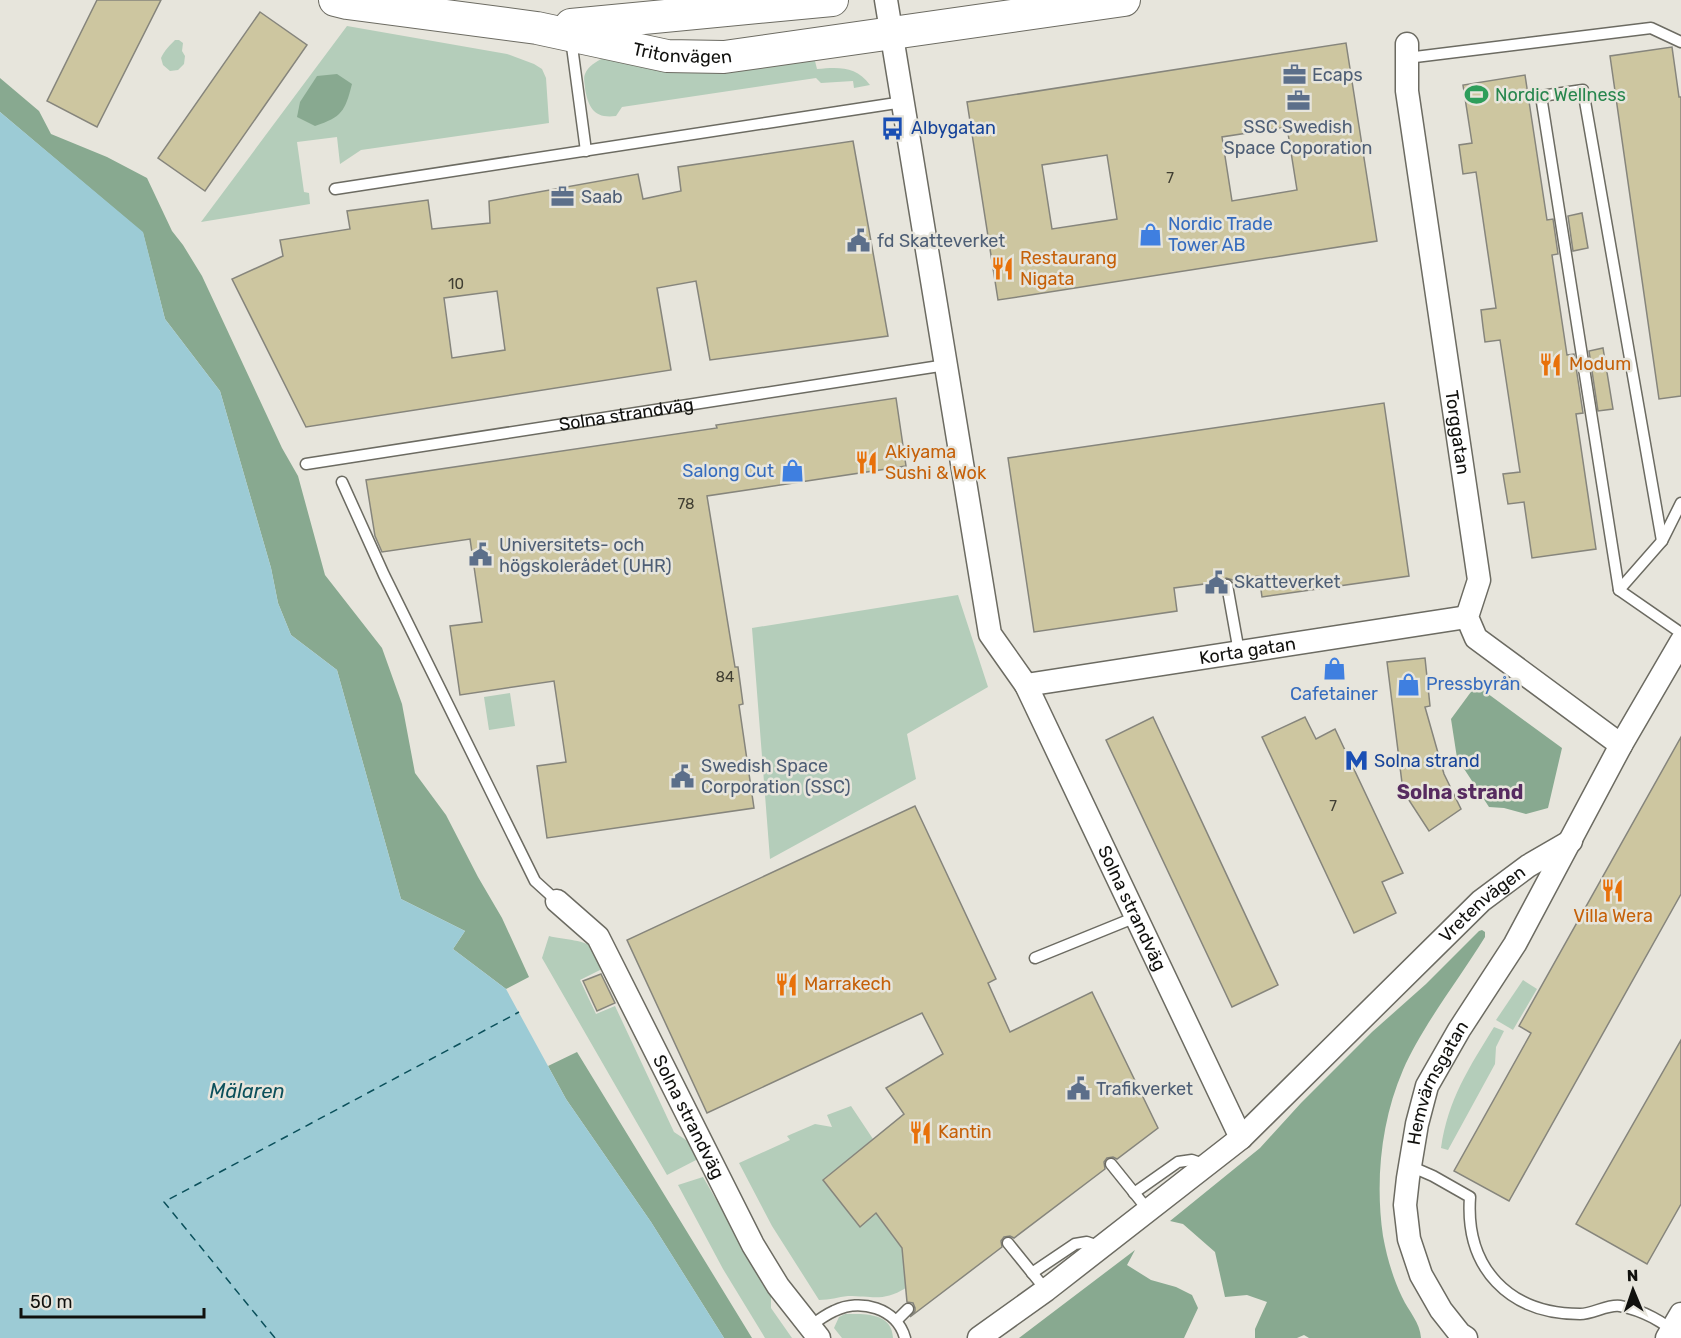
<svg xmlns="http://www.w3.org/2000/svg" width="1681" height="1338" viewBox="0 0 1681 1338" font-family="Rubik,sans-serif">
<rect width="100%" height="100%" fill="#e7e5dc"/>
<g fill="#b4cdba">
<polygon points="347,26 507,54 534,64 542,69 546,78 549,123 361,150 340,164 337,137 297,142 304,192 309,193 310,204 201,222"/>
<path d="M175,40H179L183,43L182,51L185,56L184,64L178,70L170,71L163,65L161,58C164,51 170,45 175,40Z"/>
<path d="M603,58L755,66L815,61L817,69C839,67 856,66 870,85L854,88L853,81L821,83L816,78L622,107L616,116C595,119 588,108 585,88C585,84 583,78 585,74C588,66 596,62 603,58Z"/>
<polygon points="958,595 988,687 907,734 916,779 770,859 752,628"/>
<polygon points="510,693 515,726 489,730 484,697"/>
<path d="M549,936C563,940 587,939 595,950C599,955 602,962 604,968L580,980L596,1014L615,1006L674,1132L689,1142L698,1159L667,1175L542,958Z"/>
<polygon points="1523,980 1537,989 1513,1030 1496,1020"/>
<path d="M1494,1027L1504,1031L1496,1047L1495,1064L1448,1150L1441,1148C1448,1099 1469,1068 1494,1027Z"/>
<path d="M851,1106L873,1139L823,1180L860,1226L876,1213L902,1248L906,1288C882,1302 874,1296 848,1296C838,1297 830,1300 819,1300L772,1226L739,1163L790,1140L787,1136L815,1124L832,1127L827,1115Z"/>
<polygon points="703,1177 771,1294 771,1308 792,1338 765,1338 723,1269 678,1185"/>
<path d="M845,1314C864,1314 892,1312 893,1338H842L834,1328L839,1317Z"/>
</g>
<g fill="#88a990">
<path d="M337,74L352,84C345,111 342,117 315,126L297,117L300,102L317,76Z"/>
<polygon points="0,78 39,111 51,134 107,157 147,178 172,231 183,245 202,276 282,448 298,476 325,575 382,648 402,704 415,773 446,815 478,877 502,918 529,977 506,989 453,949 465,931 401,899 337,670 291,635 278,603 271,568 220,391 165,319 143,233 0,112"/>
<polygon points="1476,685 1562,748 1548,808 1526,814 1504,808 1489,807 1457,758 1451,719"/>
<path d="M1482,930L1485,932V937C1460,978 1422,1026 1403,1070C1381,1121 1375,1181 1383,1236C1387,1258 1393,1278 1402,1297C1409,1312 1420,1322 1421,1338H1309L1304,1335L1297,1338H1255V1329L1267,1302L1247,1295L1225,1297L1215,1252L1183,1224L1170,1221L1260,1148L1301,1103L1372,1032L1426,984L1479,931Z"/>
<polygon points="577,1052 752,1338 724,1338 651,1222 566,1099 548,1066"/>
<polygon points="1135,1250 1127,1265 1151,1280 1176,1287 1192,1295 1198,1308 1184,1338 1019,1338"/>
</g>
<polygon fill="#9ccbd5" points="0,112 143,232 165,319 220,391 271,568 278,603 291,635 337,670 401,899 465,931 453,949 506,989 566,1099 651,1222 724,1338 0,1338"/>
<g fill="none" stroke-linecap="round" stroke-linejoin="round">
<polyline stroke="#0b505b" stroke-width="1.5" stroke-dasharray="8 6" stroke-linecap="butt" points="275,1338 164,1202 519,1012"/>
</g>
<g fill="#cdc6a0" stroke="#86857c" stroke-width="1.5" fill-rule="evenodd">
<polygon points="97,0 161,0 97,127 47,101"/>
<polygon points="260,12 307,45 205,191 158,158"/>
<path d="M1346,43L1377,241L998,300L967,102ZM1287,127L1297,190L1232,201L1222,137ZM1107,155L1117,219L1052,229L1042,165Z"/>
<polygon points="1672,47 1679,97 1681,97 1681,396 1659,399 1610,56"/>
<polygon points="1525,75 1547,220 1553,219 1558,254 1552,255 1567,355 1574,354 1583,413 1576,414 1596,549 1532,558 1524,502 1508,504 1503,474 1520,472 1500,340 1485,342 1483,327 1481,310 1496,308 1476,172 1463,174 1459,145 1472,143 1463,85"/>
<path d="M853,141L888,336L710,360L696,281L657,288L671,370L306,427L232,279L283,256L280,240L350,229L347,211L428,200L432,229L490,223L489,201L638,174L643,199L681,191L678,167ZM497,291L505,350L452,358L444,298Z"/>
<polygon points="1582,213 1588,248 1573,251 1568,216"/>
<polygon points="1603,348 1613,409 1598,411 1589,351"/>
<polygon points="896,398 906,466 707,496 735,667 738,667 743,704 739,705 754,808 547,838 537,766 566,762 554,681 460,695 450,626 482,622 470,539 382,552 375,536 366,480 717,428 716,425"/>
<polygon points="1384,403 1409,576 1262,597 1259,576 1233,580 1226,578 1220,582 1174,588 1177,611 1034,632 1008,458"/>
<polygon points="1425,658 1430,706 1425,707 1444,774 1461,809 1429,831 1403,791 1387,662"/>
<polygon points="1153,717 1278,985 1232,1007 1106,740"/>
<polygon points="1305,717 1316,739 1335,729 1403,873 1382,882 1396,913 1354,933 1262,737"/>
<polygon points="1681,737 1681,894 1509,1201 1454,1171 1531,1033 1519,1026"/>
<polygon points="915,806 996,979 988,983 1010,1032 1092,992 1158,1128 1117,1159 1113,1157 1107,1158 1104,1162 1105,1169 1014,1238 1010,1236 1004,1237 1001,1241 1002,1247 910,1317 915,1311 915,1308 913,1303 907,1302 902,1248 876,1213 860,1227 823,1180 904,1114 886,1088 943,1054 922,1013 707,1113 627,940"/>
<polygon points="601,974 615,1003 597,1011 583,981"/>
<polygon points="1681,1040 1681,1204 1647,1264 1576,1224"/>
</g>
<g fill="none" stroke-linecap="round" stroke-linejoin="round">
<defs>
<g id="lane">
<polyline points="571,39 586,151"/>
<polyline points="1407,58 1651,28 1681,42"/>
<polyline points="335,189 903,102"/>
<path id="s1" d="M306,464L946,365"/>
<polyline points="342,482 384,575 535,881 557,901"/>
<polyline points="1681,503 1662,541 1619,590 1681,633"/>
<polyline points="1227,585 1239,652"/>
<polyline points="1619,590 1541,96 1583,90 1662,541"/>
<polyline points="1035,958 1136,917"/>
<polyline points="1111,1164 1148,1210"/>
<path d="M1410,1166L1433,1176L1470,1197C1465,1268 1509,1314 1580,1314C1593,1314 1608,1304 1620,1306C1642,1310 1665,1322 1681,1338"/>
<polyline points="1134,1193 1178,1162 1192,1160 1206,1165"/>
<polyline points="1008,1243 1046,1290"/>
<polyline points="1032,1273 1075,1244 1087,1242 1101,1247"/>
<polyline points="897,1320 908,1309"/>
<path d="M809,1327C817,1321 825,1315 834,1311C860,1298 897,1308 905,1338"/>
</g>
<g id="street">
<path id="s2" d="M886,0L990,634L1026,685L1241,1138"/>
<path id="s3" d="M1407,44V91L1479,580L1467,617L1476,638L1621,745"/>
<path id="s4" d="M1026,685L1467,617"/>
<path id="s5" d="M557,901L598,937L753,1245L778,1286L819,1338"/>
<path id="s6" d="M979,1338L1046,1290L1241,1138L1481,901L1528,866L1571,841"/>
<path id="s7" d="M1466,1338L1460,1334L1441,1310L1421,1275L1409,1239L1405,1205L1408,1178L1417,1124L1427,1086L1459,1030L1515,944L1621,745L1681,642"/>
<polyline points="1667,1338 1681,1314"/>
</g>
<g id="secondary">
<path id="s8" d="M335,0L347,3L537,28L667,56L724,57L1124,0"/>
<polyline points="571,25 832,0"/>
</g>
</defs>
<use href="#lane" stroke="#6c6b62" stroke-width="13"/>
<use href="#street" stroke="#6c6b62" stroke-width="25"/>
<use href="#secondary" stroke="#6c6b62" stroke-width="34"/>
<use href="#lane" stroke="#fff" stroke-width="10"/>
<use href="#street" stroke="#fff" stroke-width="22"/>
<use href="#secondary" stroke="#fff" stroke-width="32"/>
</g>
<defs>
<symbol id="office-bare" viewBox="-9 -9 18 18"><path d="M-6-3h4V-5.5h4V-3h4V5H-6ZM-1-4.5V-3h2v-1.5ZM-6 0V1H6V0Z" fill="#5c6f8a" stroke="#e7e5dc" stroke-width="2.5" paint-order="stroke"/></symbol>
<symbol id="stadium-bare" viewBox="-9 -9 18 18"><path d="M0-5a6.5 5 0 1 0 0 10a6.5 5 0 1 0 0-10ZM-3.5-1.8h7v3.6h-7Z" fill="#2e9e5b" stroke="#e7e5dc" stroke-width="2.5" paint-order="stroke"/></symbol>
<symbol id="bus-bare" viewBox="-9 -9 18 18"><path d="M-5-6H5V4H4V6H2V4H-2V6H-4V4H-5ZM-3.5-4V0h7V-4ZM-3.5 1.2v1.5H-2V1.2ZM2 1.2v1.5H3.5V1.2Z" fill="#1a4fb4" stroke="#e7e5dc" stroke-width="2.5" paint-order="stroke"/></symbol>
<symbol id="shop-bare" viewBox="-9 -9 18 18"><path d="M-5-2.5h2.3a2.7 3.5 0 0 1 5.4 0H5L5.5 6h-11ZM-1.5-2.5h3a1.5 2.3 0 0 0-3 0Z" fill="#3f7fe0" stroke="#e7e5dc" stroke-width="2.5" paint-order="stroke"/></symbol>
<symbol id="civic-bare" viewBox="-9 -9 18 18"><path d="M-.6-6.5H3V-4.5H.6V-3L4-1V1h2V6H-6V1h2V-1L-.6-3ZM-1.2 2.5V6h2.4V2.5Z" fill="#5c6f8a" stroke="#e7e5dc" stroke-width="2.5" paint-order="stroke"/></symbol>
<symbol id="restaurant-bare" viewBox="-9 -9 18 18"><path d="M-5-6h1v4h1v-4h1v4h1v-4h1v5L-1.5 .5V6h-2V.5L-5-1ZM5-6V6H3V1.5H1.5Q1.5-4 5-6Z" fill="#e8710a" stroke="#e7e5dc" stroke-width="2.5" paint-order="stroke"/></symbol>
<symbol id="metro-bare" viewBox="-9 -9 18 18"><path d="M-5.5 5V-5H-3L0 0L3-5H5.5V5H3V-.5L0 4L-3-.5V5Z" fill="#1a4fb4" stroke="#e7e5dc" stroke-width="2.5" paint-order="stroke"/></symbol>
</defs>
<g fill-rule="evenodd">
<use href="#office-bare" x="1278" y="58" width="33" height="33"/>
<use href="#stadium-bare" x="1460" y="78" width="33" height="33"/>
<use href="#office-bare" x="1282" y="84" width="33" height="33"/>
<use href="#bus-bare" x="876" y="112" width="33" height="33"/>
<use href="#office-bare" x="546" y="180" width="33" height="33"/>
<use href="#shop-bare" x="1134" y="218" width="33" height="33"/>
<use href="#civic-bare" x="842" y="224" width="33" height="33"/>
<use href="#restaurant-bare" x="986" y="252" width="33" height="33"/>
<use href="#restaurant-bare" x="1534" y="348" width="33" height="33"/>
<use href="#restaurant-bare" x="850" y="446" width="33" height="33"/>
<use href="#shop-bare" x="776" y="454" width="33" height="33"/>
<use href="#civic-bare" x="464" y="538" width="33" height="33"/>
<use href="#civic-bare" x="1200" y="566" width="33" height="33"/>
<use href="#shop-bare" x="1318" y="652" width="33" height="33"/>
<use href="#shop-bare" x="1392" y="668" width="33" height="33"/>
<use href="#metro-bare" x="1340" y="744" width="33" height="33"/>
<use href="#civic-bare" x="666" y="760" width="33" height="33"/>
<use href="#restaurant-bare" x="1596" y="874" width="33" height="33"/>
<use href="#restaurant-bare" x="770" y="968" width="33" height="33"/>
<use href="#civic-bare" x="1062" y="1072" width="33" height="33"/>
<use href="#restaurant-bare" x="904" y="1116" width="33" height="33"/>
</g>
<g text-anchor="middle" stroke-width="5" stroke-linejoin="round" paint-order="stroke">
<g font-size="15" fill="#403e32">
<text x="1170" y="183">7</text>
<text x="456" y="289">10</text>
<text x="686" y="509">78</text>
<text x="725" y="682">84</text>
<text x="1333" y="811">7</text>
</g>
<g font-size="18" fill="#11110e" stroke="#e7e5dc">
<text dy="6" stroke="none"><textPath href="#s8" startOffset="352">Tritonvägen</textPath></text>
<text dy="6" stroke="none"><textPath href="#s1" startOffset="324">Solna strandväg</textPath></text>
<text dy="6" stroke="none"><textPath href="#s3" startOffset="392">Torggatan</textPath></text>
<text dy="6" stroke="none"><textPath href="#s4" startOffset="224">Korta gatan</textPath></text>
<text dy="6" stroke="none"><textPath href="#s6" startOffset="666">Vretenvägen</textPath></text>
<text dy="6" stroke="none"><textPath href="#s2" startOffset="952">Solna strandväg</textPath></text>
<text dy="6" stroke="none"><textPath href="#s7" startOffset="278">Hemvärnsgatan</textPath></text>
<text dy="6" stroke="none"><textPath href="#s5" startOffset="256">Solna strandväg</textPath></text>
</g>
<g font-size="18" fill="#4e5e75" stroke="#e7e5dc" text-anchor="start">
<text x="1312" y="81">Ecaps</text>
<text x="1298" y="133" text-anchor="middle">SSC Swedish<tspan x="1298" dy="21">Space Coporation</tspan></text>
<text x="581" y="203">Saab</text>
<text x="877" y="247">fd Skatteverket</text>
<text x="499" y="551">Universitets- och<tspan x="499" dy="21">högskolerådet (UHR)</tspan></text>
<text x="1234" y="588">Skatteverket</text>
<text x="701" y="772">Swedish Space<tspan x="701" dy="21">Corporation (SSC)</tspan></text>
<text x="1096" y="1095">Trafikverket</text>
</g>
<g font-size="18" fill="#27864d" stroke="#e7e5dc" text-anchor="start">
<text x="1495" y="101">Nordic Wellness</text>
</g>
<g font-size="18" fill="#164399" stroke="#e7e5dc" text-anchor="start">
<text x="911" y="134">Albygatan</text>
<text x="1374" y="767">Solna strand</text>
</g>
<g font-size="18" fill="#366cbe" stroke="#e7e5dc" text-anchor="start">
<text x="1168" y="230">Nordic Trade<tspan x="1168" dy="21">Tower AB</tspan></text>
<text x="774" y="477" text-anchor="end">Salong Cut</text>
<text x="1426" y="690">Pressbyrån</text>
<text x="1334" y="700" text-anchor="middle">Cafetainer</text>
</g>
<g font-size="18" fill="#c56008" stroke="#e7e5dc" text-anchor="start">
<text x="1020" y="264">Restaurang<tspan x="1020" dy="21">Nigata</tspan></text>
<text x="1569" y="370">Modum</text>
<text x="885" y="458">Akiyama<tspan x="885" dy="21">Sushi &amp; Wok</tspan></text>
<text x="1613" y="922" text-anchor="middle">Villa Wera</text>
<text x="804" y="990">Marrakech</text>
<text x="938" y="1138">Kantin</text>
</g>
<g font-size="20" font-weight="bold" fill="#562b60" stroke="#e7e5dc">
<text x="1460" y="799">Solna strand</text>
</g>
<g font-size="20" font-style="italic" fill="#0b505b" stroke="#e7e5dc">
<text x="247" y="1098">Mälaren</text>
</g>
</g>
<g transform="translate(1633 1290) rotate(358)" stroke="#e7e5dc" stroke-width="4.5" paint-order="stroke">
<path d="M0-4.5L10 22L0 15L-10 22Z" fill="#11110e"/>
<text y="-9" font-size="16" font-weight="bold" text-anchor="middle" fill="#11110e">N</text>
</g>
<path d="M21 1308v9h183v-9" fill="none" stroke="#11110e" stroke-width="3"/>
<text x="30" y="1308" font-size="18" fill="#11110e" stroke="#e7e5dc" stroke-width="4.5" paint-order="stroke">50 m</text>
</svg>
